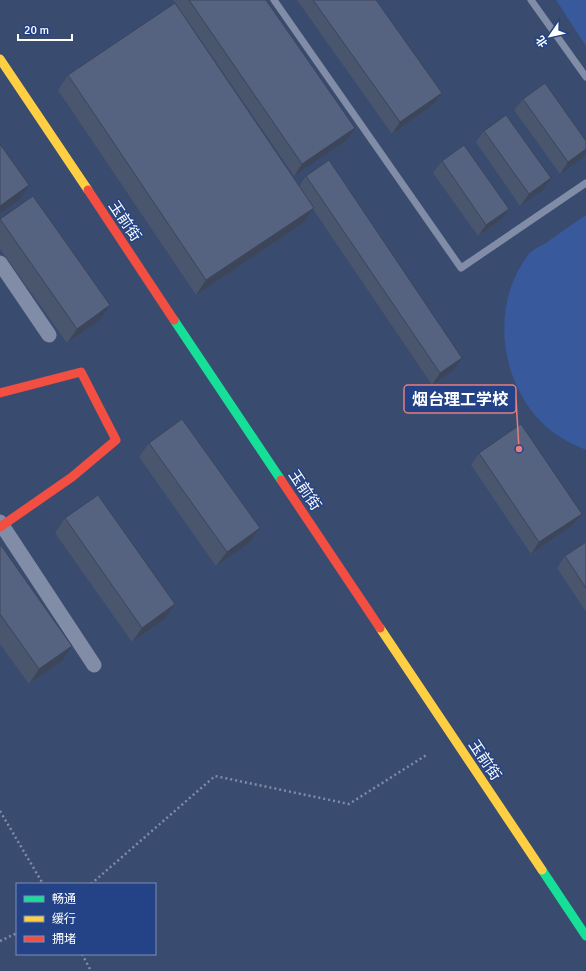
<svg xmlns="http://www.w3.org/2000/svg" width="586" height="971" viewBox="0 0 586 971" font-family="Signika,'Noto Sans SC',sans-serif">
<rect width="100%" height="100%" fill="#3a4b70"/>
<g fill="#38599c">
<polygon points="556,0 586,0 586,46"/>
<path d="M586,215V450C566,442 548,431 534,414C498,369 493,302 528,255C532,250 540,246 546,243C559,233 573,224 586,215Z"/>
</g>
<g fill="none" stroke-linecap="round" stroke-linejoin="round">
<g stroke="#818ca6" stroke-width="2.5" stroke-dasharray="2 3" stroke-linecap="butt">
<polyline points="0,811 43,884"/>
<polyline points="91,884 215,776 349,804 428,754"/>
<polyline points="0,941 17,933"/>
<polyline points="82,954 91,971"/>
</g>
<g stroke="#818ca6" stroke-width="7">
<polyline points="274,0 461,268 586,183"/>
<polyline points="531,0 586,77"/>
</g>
<g stroke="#818ca6" stroke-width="15">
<polyline points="0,263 49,335"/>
<polyline points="0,522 94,665"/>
</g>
<g stroke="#16e098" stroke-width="9">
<polyline points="174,320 281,480"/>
<polyline points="542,870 586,936"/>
</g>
<g stroke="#ffcf43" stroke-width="9">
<polyline points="0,59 88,190"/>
<polyline points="380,628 542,870"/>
</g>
<g stroke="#f24e42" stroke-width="9">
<polyline points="88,190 174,320"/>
<polyline points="0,393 81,372 116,440 72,477 0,527"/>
<polyline points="281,480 380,628"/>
</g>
</g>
<g fill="#4a556e">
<polygon points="173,0 266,0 355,128 347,140 294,176 181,11 299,186 306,176 454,370 432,385 313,209 303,223 196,295 58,90 68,75 175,3"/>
<polygon points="297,0 376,0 442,93 434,104 392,134"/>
<polygon points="523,99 582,158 560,174 514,110"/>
<polygon points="484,131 543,190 520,206 476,142"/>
<polygon points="442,161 501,220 478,236 433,173"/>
<polygon points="0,219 100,320 67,343 0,249"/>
<polygon points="149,443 249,543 216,566 139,457"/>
<polygon points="479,453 582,514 573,525 531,554 471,465"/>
<polygon points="65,518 165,619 132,642 55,533"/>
<polygon points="586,542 586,612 557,568 565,556"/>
<polygon points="0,544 62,661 29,684 0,644"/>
</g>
<g fill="#3c455a">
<polygon points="442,93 434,104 392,134 400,122"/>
<polygon points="355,128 347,140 294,176 302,164"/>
<polygon points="586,149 586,152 582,158 560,174 568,162"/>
<polygon points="551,178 543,190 520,206 529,194"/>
<polygon points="29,185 19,200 0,213 0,206"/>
<polygon points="314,208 303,223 196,295 206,280"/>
<polygon points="509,209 501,220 478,236 486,225"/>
<polygon points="110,305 100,320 67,343 77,329"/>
<polygon points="462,358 454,370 432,385 440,373"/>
<polygon points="582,514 573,525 531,554 539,542"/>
<polygon points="260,528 249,543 216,566 227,552"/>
<polygon points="175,604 165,619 132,642 142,628"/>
<polygon points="72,646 62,661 29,684 39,669"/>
</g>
<g fill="#566380" stroke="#3c455a">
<polygon points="189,0 266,0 355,128 302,164"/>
<polygon points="313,0 376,0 442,93 400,122"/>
<polygon points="175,3 314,208 206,280 68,75"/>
<polygon points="545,83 586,141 586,149 568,162 523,99"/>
<polygon points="506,115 551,178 529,194 484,131"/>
<polygon points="0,144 29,185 0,206"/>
<polygon points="464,145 509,209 486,225 442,161"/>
<polygon points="329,160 462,358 440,373 306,176"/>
<polygon points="33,196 110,305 77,329 0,219"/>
<polygon points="182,419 260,528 227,552 149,443"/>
<polygon points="521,424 582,514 539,542 479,453"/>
<polygon points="98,495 175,604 142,628 65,518"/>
<polygon points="586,542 586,588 565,556"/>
<polygon points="0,544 72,646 39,669 0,614"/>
</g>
<g text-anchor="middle" stroke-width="3" stroke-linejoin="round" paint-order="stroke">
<g font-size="15" fill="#fff" stroke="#244386">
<text transform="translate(125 221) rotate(56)" y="5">玉前街</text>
<text transform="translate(305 490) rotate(56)" y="5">玉前街</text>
<text transform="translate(485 760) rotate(56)" y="5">玉前街</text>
</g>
</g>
<path fill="none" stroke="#e67e7e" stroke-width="1.5" d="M519 449L516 399"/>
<circle fill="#e67e7e" stroke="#244386" stroke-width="1.5" cx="519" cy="449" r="4"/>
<rect fill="#244386" stroke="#e67e7e" stroke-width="1.5" x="404" y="385" width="112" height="28" rx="4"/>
<g font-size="16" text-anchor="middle" font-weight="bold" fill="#fff">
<text x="460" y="405">烟台理工学校</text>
</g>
<rect x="16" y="883" width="140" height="72" fill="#244386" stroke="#7c8eb6"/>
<rect x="24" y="896" width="20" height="6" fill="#16e098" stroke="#7c8eb6"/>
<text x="52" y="903" font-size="12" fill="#ffffff">畅通</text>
<rect x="24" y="916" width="20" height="6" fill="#ffcf43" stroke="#7c8eb6"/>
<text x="52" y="923" font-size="12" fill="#ffffff">缓行</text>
<rect x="24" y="936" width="20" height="6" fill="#f24e42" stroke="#7c8eb6"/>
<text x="52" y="943" font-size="12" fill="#ffffff">拥堵</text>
<g transform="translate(550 36) rotate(236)" stroke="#244386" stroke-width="3" paint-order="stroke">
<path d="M0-3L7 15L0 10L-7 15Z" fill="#ffffff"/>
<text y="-6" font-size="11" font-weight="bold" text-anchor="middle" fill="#ffffff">北</text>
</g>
<path d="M18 34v6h54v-6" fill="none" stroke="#ffffff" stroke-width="2"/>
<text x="24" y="34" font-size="12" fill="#ffffff" stroke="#244386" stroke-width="3" paint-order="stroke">20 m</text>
</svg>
